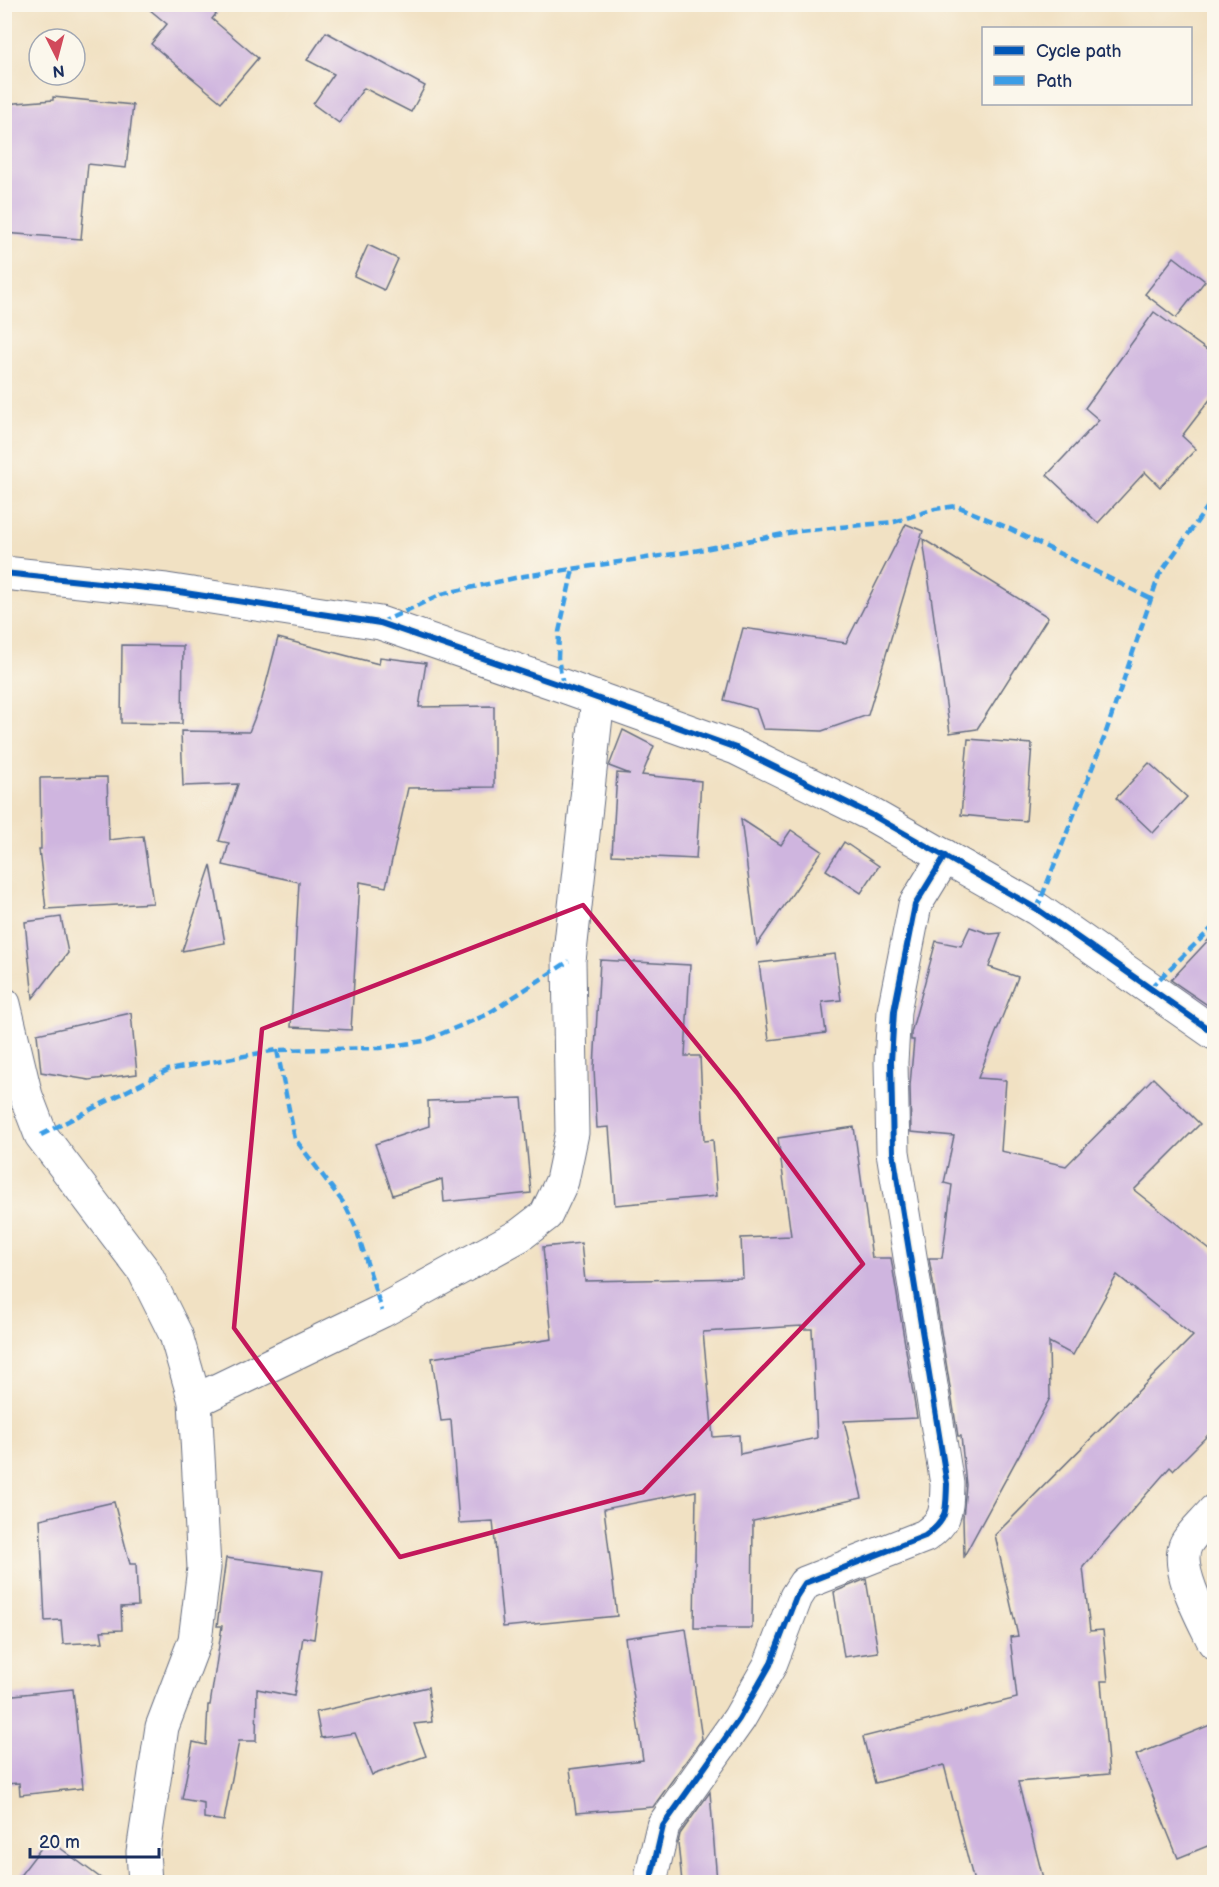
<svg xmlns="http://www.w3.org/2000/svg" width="1219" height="1887" viewBox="0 0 1219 1887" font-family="'Balsamiq Sans',sans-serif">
<rect width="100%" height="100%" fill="#fbf7ec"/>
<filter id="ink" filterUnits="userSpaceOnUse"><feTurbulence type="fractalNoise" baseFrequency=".0167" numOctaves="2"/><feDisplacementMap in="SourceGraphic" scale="12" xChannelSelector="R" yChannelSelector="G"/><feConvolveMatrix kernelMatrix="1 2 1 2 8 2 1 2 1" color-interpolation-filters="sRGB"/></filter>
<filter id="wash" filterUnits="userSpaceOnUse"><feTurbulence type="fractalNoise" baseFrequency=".008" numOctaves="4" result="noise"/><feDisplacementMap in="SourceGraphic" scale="24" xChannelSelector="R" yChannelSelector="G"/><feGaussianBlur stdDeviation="1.35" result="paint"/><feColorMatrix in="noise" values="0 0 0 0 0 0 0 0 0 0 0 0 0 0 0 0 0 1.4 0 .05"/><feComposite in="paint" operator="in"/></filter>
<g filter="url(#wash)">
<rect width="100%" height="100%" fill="#f1e1c3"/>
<g id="blocks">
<g fill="#cfb5df" fill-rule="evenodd">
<polygon points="143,4 224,4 212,19 258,58 221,102 151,44 167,24"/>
<polygon points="326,32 425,86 411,112 364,88 339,123 313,104 334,74 307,60"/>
<polygon points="53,97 133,105 126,168 88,164 81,239 4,233 4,104 53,100"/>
<polygon points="368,245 398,259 384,290 354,276"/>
<polygon points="1174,257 1205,281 1176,318 1145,294"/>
<polygon points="1154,312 1215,356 1215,393 1182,436 1196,449 1160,487 1145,472 1098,523 1047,475 1099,420 1085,408"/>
<polygon points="906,524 923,531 868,715 822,731 763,729 756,709 724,700 743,628 846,643"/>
<polygon points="923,539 1048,617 977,729 950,733"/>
<polygon points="278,638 379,664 380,657 426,663 419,707 494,706 494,787 408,788 386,887 360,882 351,1030 291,1027 299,882 223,865 229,843 219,841 238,784 183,786 181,731 249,732 262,699"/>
<polygon points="122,645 183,646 182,724 121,723"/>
<polygon points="623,730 654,746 642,775 701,781 696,859 612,855 617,773 630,774 609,766"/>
<polygon points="968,739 1032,744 1026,821 961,815"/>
<polygon points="1149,763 1187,797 1153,833 1116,798"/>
<polygon points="107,777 109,840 143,836 153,903 46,909 39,849 41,849 40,778"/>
<polygon points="741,819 781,845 791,830 822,851 757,945"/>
<polygon points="844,842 879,866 861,893 826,870"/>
<polygon points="211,865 225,943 182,951"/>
<polygon points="61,917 68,953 33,998 25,922"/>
<polygon points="970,927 990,934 1001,933 989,967 1018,977 978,1078 1006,1080 1001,1151 1066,1166 1153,1078 1200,1124 1134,1190 1215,1254 1215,1428 1173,1470 1170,1467 1083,1567 1090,1631 1103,1630 1108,1681 1101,1681 1109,1774 1018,1782 1044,1882 974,1882 944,1765 875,1783 863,1737 1017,1698 1010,1637 1018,1636 995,1535 1193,1336 1117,1275 1073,1355 1049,1342 1050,1398 964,1556 963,1518 966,1485 961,1436 958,1436 929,1258 942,1258 952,1185 944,1183 954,1136 911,1132 910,1085 914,1040 911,1040 911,1033 936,941 961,946"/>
<polygon points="1215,933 1215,1010 1171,980"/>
<polygon points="835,954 841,1000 822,1002 826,1033 769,1040 759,963"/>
<polygon points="600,960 690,965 685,1056 700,1056 704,1141 713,1140 717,1196 615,1205 609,1127 597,1128 594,1068"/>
<polygon points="131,1013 137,1074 89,1080 41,1072 37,1034"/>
<polygon points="522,1098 531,1193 444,1202 442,1179 393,1195 375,1144 429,1126 428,1101"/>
<path d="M854,1127L872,1258H891L917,1418L844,1421L862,1498L753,1521L752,1628H694L696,1491L604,1509L617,1616L503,1627L493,1521L459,1523L451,1420L441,1421L432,1358L552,1339L543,1247L581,1243L585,1281L743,1278L741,1238L791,1236L778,1138ZM802,1326V1329H812L817,1438L740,1454L739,1435L713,1437L703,1332Z"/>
<polygon points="114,1502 130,1564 136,1564 138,1606 121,1607 122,1630 101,1631 103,1642 63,1644 61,1620 45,1621 40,1519"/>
<polygon points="226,1558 323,1571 314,1639 303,1637 294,1696 257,1689 256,1741 239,1741 224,1821 204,1818 204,1803 182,1799 193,1742 206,1745 208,1705 210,1705 222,1626 217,1626"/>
<polygon points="866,1579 878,1652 844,1657 834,1592"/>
<polygon points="686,1629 702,1739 653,1807 576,1813 570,1769 643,1760 625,1638"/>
<polygon points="428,1687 432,1722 414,1724 426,1756 372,1775 355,1733 321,1738 316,1712"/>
<polygon points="73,1689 83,1788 20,1795 19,1783 4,1784 4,1696"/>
<polygon points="1215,1723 1215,1843 1178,1858 1136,1755"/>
<polygon points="710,1792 717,1882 682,1882 678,1843 680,1834"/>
<polygon points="48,1839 106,1882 15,1882"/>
</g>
</g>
</g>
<g filter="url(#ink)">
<use href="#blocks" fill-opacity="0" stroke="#666d81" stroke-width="1.5"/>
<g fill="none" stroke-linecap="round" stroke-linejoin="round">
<defs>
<g id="minor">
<polyline points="4,573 166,590 380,623 563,686 736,748 872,815 1037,909 1214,1033"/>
<polyline points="4,1004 26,1096 41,1135 144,1271 176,1335 195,1401 204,1568 195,1640 162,1727 143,1852 145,1882"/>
<polyline points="195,1401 382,1311 520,1235 546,1215 562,1181 572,1133 569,961 598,698"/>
<path d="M1214,1511C1207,1520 1191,1534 1186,1544C1174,1568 1203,1619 1214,1642"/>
<path d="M652,1882V1873L663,1826L739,1719L770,1665L796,1597L805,1583L925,1536C948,1520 946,1511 947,1484L893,1152L891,1062L894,1011L915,905L945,856"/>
</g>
</defs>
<use href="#minor" stroke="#666d81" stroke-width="35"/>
<use href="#minor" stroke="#fff" stroke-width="33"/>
<g stroke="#3b9de6" stroke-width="4.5" stroke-dasharray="9 4.5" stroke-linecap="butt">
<polyline points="380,623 442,594 524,576 694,551 799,531 894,522 935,509 957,506 1006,527 1151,599"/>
<polyline points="563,686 558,658 559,632 573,569"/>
<polyline points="1037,909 1104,738 1159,575 1214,498"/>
<polyline points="1150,988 1214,926"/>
<polyline points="277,1050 295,1139 345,1205 356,1228 382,1311"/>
<polyline points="41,1135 168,1070 277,1050 380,1048 424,1041 486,1015 569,961"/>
</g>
<defs>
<g id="cycleway">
<polyline points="4,573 166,590 380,623 563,686 736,748 872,815 1037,909 1214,1033"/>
<path d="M652,1882V1873L663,1826L739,1719L770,1665L796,1597L805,1583L925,1536C948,1520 946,1511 947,1484L893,1152L891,1062L894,1011L915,905L945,856"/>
</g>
</defs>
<use href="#cycleway" stroke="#fbf7ec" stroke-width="10"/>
<use href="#cycleway" stroke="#0057b8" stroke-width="6"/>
</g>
</g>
<path fill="none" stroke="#c2185b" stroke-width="4.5" stroke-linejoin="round" d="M583,905L737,1093L863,1264L643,1492L400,1557L234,1328L262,1029Z"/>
<rect width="1219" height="1887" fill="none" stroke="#fbf7ec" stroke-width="24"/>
<rect x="982" y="27" width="210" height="78" fill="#fbf7ec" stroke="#a1a7b3" stroke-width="1.5"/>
<rect x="994" y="46" width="30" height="9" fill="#0057b8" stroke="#a1a7b3" stroke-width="1.5"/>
<text x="1036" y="57" font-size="18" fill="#1b2f5e">Cycle path</text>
<rect x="994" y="76" width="30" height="9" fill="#3b9de6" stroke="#a1a7b3" stroke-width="1.5"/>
<text x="1036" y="87" font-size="18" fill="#1b2f5e">Path</text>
<g transform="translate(57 57) rotate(174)"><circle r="28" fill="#fbf7ec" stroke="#a1a7b3" stroke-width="1.5"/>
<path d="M0-4.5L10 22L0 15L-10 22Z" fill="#d1495b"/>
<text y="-9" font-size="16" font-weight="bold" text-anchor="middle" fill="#1b2f5e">N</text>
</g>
<path d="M30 1848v9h129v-9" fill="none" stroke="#1b2f5e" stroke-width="3"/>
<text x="39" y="1848" font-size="18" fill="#1b2f5e" stroke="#fbf7ec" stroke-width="4.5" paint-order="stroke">20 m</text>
</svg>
